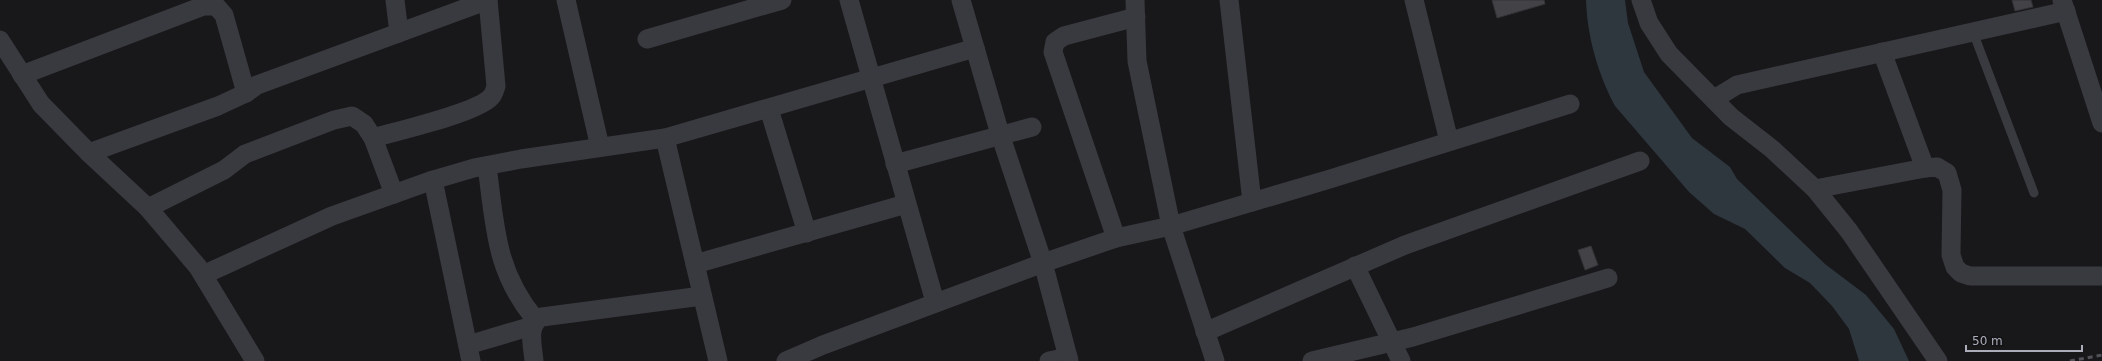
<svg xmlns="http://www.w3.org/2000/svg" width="2102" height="361" viewBox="0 0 2102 361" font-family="'DejaVu Sans',sans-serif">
<rect width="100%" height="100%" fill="#18181a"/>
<path fill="#2e363e" d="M1586,0H1625L1628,23L1644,72L1692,138L1730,167L1737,179L1825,264L1866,295L1894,329L1909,361H1859L1849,329L1832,306L1810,283L1785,268L1745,229L1714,214L1689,192L1615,106C1598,74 1587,36 1586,0Z"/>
<g fill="#434347" stroke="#333236">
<polygon points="1492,0 1544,0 1545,4 1497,18"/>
<polygon points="2012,0 2031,0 2033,7 2015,11"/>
<polygon points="1591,246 1598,265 1585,270 1578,250"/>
</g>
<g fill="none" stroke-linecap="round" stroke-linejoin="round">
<polyline stroke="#393a3f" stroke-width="9" points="1973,32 2034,193"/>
<g stroke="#393a3f" stroke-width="19">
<polyline points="395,0 399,33"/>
<polyline points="566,0 600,147"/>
<polyline points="849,0 935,302"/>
<polyline points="1135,0 1137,61 1171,226 1215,361"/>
<polyline points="1229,0 1252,202"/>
<polyline points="1414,0 1449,141"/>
<polyline points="1641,0 1649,23 1669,54 1731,117 1772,149 1815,189 1849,231 1938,361"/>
<polyline points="2062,0 2102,123"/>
<polyline points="647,39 782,0"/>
<polyline points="0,40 41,104 89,153 148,208 198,267 255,361"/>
<polyline points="1882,52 1925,168"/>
<polyline points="22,75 203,6 216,6 224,15 246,93"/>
<polyline points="1714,99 1737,85 2066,11"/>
<polyline points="769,109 807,233"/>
<path d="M373,138C397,131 477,113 491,97C494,94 495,89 496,86L488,0"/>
<polyline points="665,138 695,264"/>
<polyline points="89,153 218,106 246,93 257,85 488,0"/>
<polyline points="895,164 1032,127"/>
<path d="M487,166C495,225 495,271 535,319"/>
<polyline points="433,180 471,361"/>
<polyline points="1815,189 1925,168 1937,167 1947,173 1952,190 1951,255 1955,267 1961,273 1970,276 2102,276"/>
<polyline points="148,208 224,170 245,154 334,120 352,116 364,124 373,138 394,194"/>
<polyline points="1116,238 1053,52 1055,42 1064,36 1136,17"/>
<polyline points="1355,266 1401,361"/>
<polyline points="203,275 332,216 433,180 474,168 521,159 665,138 975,48"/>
<polyline points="1205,332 1405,245 1640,161"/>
<polyline points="468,345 532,326"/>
<path d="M534,361C533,347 526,324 542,317L702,296"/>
<polyline points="718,361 695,264 906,204"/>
<polyline points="786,361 823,345 1043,263 1000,134 961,0"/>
<polyline points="1049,361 1068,357"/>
<polyline points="1069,361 1043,263 1116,238 1171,226 1330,179 1570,104"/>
<polyline points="1312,361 1413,337 1608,278"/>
</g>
<polyline stroke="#505258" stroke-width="3" stroke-dasharray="5 4" stroke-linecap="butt" points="2070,361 2102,355"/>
</g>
<path d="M1966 345v6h116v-6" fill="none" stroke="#abaeba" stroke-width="2"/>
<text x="1972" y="345" font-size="12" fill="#abaeba" stroke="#131315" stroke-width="3" paint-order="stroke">50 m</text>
</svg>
